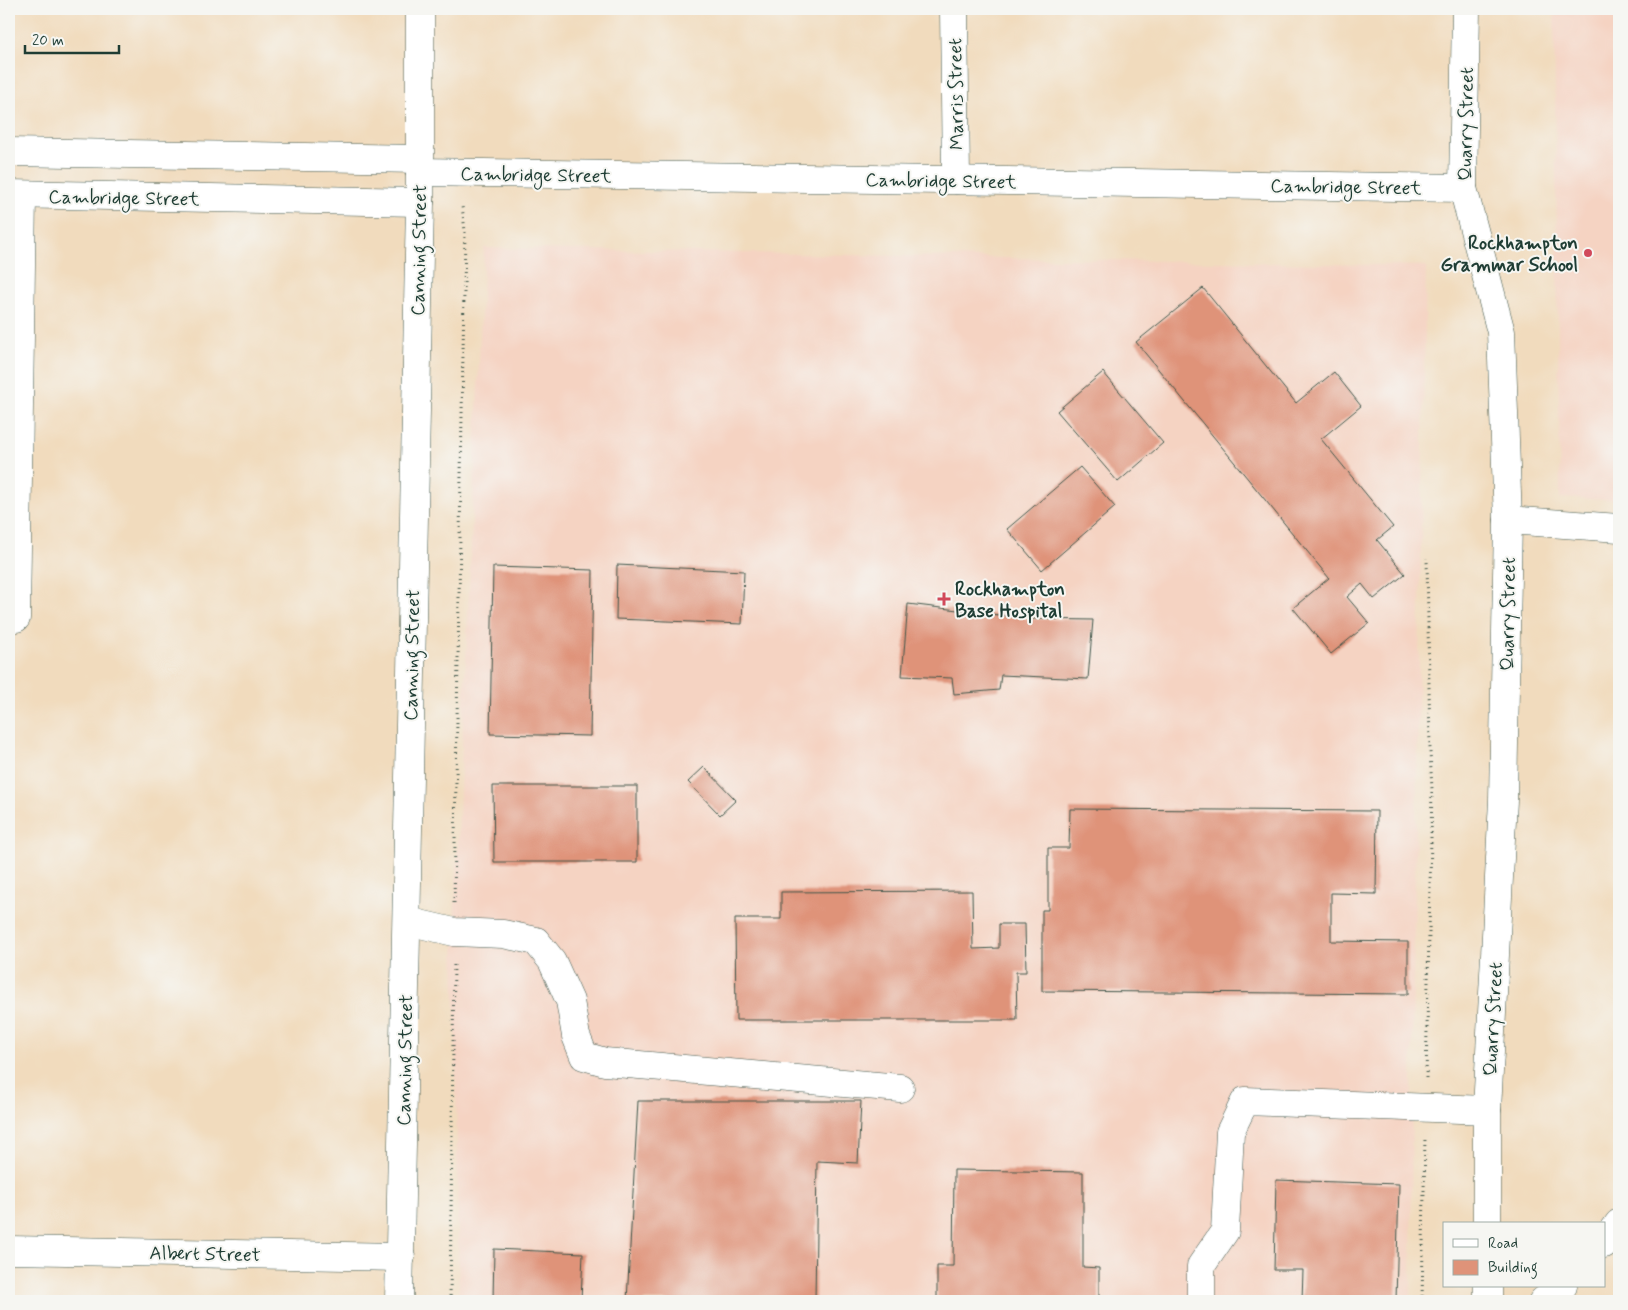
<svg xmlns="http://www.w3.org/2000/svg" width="1628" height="1310" viewBox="0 0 1628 1310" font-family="Mynerve,sans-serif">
<rect width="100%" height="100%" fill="#f6f6f2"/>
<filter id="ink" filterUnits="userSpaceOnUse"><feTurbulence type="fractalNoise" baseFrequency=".02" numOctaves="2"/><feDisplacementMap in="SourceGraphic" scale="10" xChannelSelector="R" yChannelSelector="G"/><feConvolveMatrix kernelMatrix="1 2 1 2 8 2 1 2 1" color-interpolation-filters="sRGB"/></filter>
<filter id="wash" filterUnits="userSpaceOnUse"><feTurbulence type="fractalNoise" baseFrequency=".0096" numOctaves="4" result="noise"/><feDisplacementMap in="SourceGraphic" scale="20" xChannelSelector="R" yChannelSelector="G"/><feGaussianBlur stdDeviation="1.12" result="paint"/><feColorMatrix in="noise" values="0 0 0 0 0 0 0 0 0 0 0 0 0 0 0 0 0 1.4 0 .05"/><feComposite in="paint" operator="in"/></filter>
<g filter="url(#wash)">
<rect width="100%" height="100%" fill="#f1dbbd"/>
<g fill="#f5d3c2">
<polygon points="1554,9 1619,9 1619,500 1560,498"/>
<polygon points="484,248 1426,266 1412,1053 1411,1301 459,1301 454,932"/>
</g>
<g id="blocks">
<g fill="#df9379">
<polygon points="1203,288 1296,403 1334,372 1361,406 1321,439 1393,527 1377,540 1405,574 1374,599 1362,584 1347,597 1369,623 1331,654 1293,608 1329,578 1136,342"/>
<polygon points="1103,372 1163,443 1118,482 1057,411"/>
<polygon points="1080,467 1115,507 1042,570 1007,529"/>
<polygon points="617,565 744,571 742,624 616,619"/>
<polygon points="493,567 593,570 590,736 490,734"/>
<polygon points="908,604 1032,619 1093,620 1088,679 1001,675 999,690 954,694 952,678 902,676"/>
<polygon points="704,767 736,800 720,815 688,782"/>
<polygon points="493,786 637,786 637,862 494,862"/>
<polygon points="1070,809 1377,811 1376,894 1331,893 1331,941 1408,942 1408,994 1042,991 1042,910 1048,910 1048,848 1069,848"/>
<polygon points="972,891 973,949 999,948 999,924 1025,924 1026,972 1016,972 1017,1020 736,1020 735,919 781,919 781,892"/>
<polygon points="638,1101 861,1101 858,1163 817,1161 815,1301 627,1301"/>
<polygon points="954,1170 1083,1172 1083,1267 1099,1268 1099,1301 937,1301 937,1266 953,1266"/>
<polygon points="1276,1180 1399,1184 1396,1301 1302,1301 1303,1270 1274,1270"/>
<polygon points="494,1249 583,1253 581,1301 493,1301"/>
</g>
</g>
</g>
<g filter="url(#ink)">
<use href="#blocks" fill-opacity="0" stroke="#3e5549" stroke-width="1"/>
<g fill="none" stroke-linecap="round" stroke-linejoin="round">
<defs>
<g id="minor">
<polyline points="954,9 956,180"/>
<polyline points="1466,9 1463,188 1501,332 1508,520 1503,800 1487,1110 1487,1224"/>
<polyline points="9,152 419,159"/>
<polyline points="420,172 1463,188"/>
<polyline points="9,194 420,202"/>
<polyline points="1508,520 1619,528"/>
<polyline points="16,618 22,195"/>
<polyline points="407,921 454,932 503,934 536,941 552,961 570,1001 576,1036 584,1056 605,1062 900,1088"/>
<polyline points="1604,1244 1619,1223"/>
<polyline points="9,1250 401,1257"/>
<polyline points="1488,1286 1488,1301"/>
<polyline points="399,1301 420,202 420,9"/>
<polyline points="1201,1301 1201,1266 1225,1231 1230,1132 1245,1101 1487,1110"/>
<polyline points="1543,1301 1563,1286"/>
</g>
</defs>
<use href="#minor" stroke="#3e5549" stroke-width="29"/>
<g stroke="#3e5549" stroke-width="3" stroke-dasharray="1 4" stroke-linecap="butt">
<polyline points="454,903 465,231 462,206"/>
<polyline points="1426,1078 1432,789 1430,752 1427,558"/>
<polyline points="450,1301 454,961"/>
<polyline points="1422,1301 1425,1137"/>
</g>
<use href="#minor" stroke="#fff" stroke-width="28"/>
</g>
</g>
<g fill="#d1495b" stroke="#f6f6f2" stroke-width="2">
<circle cx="1588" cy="253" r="5"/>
<path d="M941.5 591.5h5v5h5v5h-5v5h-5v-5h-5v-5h5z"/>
</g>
<g text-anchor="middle" stroke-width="4" stroke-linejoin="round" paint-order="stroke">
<g font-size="19" fill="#1f3d34" stroke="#f6f6f2">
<text transform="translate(955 94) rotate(-91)" y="7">Marris Street</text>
<text transform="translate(1465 124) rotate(-89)" y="7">Quarry Street</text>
<text transform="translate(536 174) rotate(1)" y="7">Cambridge Street</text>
<text transform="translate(941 180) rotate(1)" y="7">Cambridge Street</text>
<text transform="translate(1346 186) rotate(1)" y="7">Cambridge Street</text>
<text transform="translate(124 197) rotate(1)" y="7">Cambridge Street</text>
<text transform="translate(418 250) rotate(-89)" y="7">Canning Street</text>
<text transform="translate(1507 614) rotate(-89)" y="7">Quarry Street</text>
<text transform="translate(411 655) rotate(-89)" y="7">Canning Street</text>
<text transform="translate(1492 1019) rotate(-87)" y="7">Quarry Street</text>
<text transform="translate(404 1060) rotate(-89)" y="7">Canning Street</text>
<text transform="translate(205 1253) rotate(1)" y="7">Albert Street</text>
</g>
<g font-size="19" font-weight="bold" fill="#1f3d34" stroke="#f6f6f2" text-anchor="end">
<text x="1578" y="249">Rockhampton<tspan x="1578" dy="22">Grammar School</tspan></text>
<text x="955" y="595" text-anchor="start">Rockhampton<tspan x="955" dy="22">Base Hospital</tspan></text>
</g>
</g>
<rect width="1628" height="1310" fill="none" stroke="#f6f6f2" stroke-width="30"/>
<rect x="1443" y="1222" width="162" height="65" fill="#f6f6f2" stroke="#a0aca6"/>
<rect x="1453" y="1239" width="25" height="8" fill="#ffffff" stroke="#a0aca6"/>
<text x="1488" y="1248" font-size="15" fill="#1f3d34">Road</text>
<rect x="1453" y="1260" width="25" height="15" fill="#df9379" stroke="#a0aca6"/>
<text x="1488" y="1272" font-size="15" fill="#1f3d34">Building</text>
<path d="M25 45v8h94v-8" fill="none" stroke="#1f3d34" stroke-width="2.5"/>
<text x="32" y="45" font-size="15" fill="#1f3d34" stroke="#f6f6f2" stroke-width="4" paint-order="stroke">20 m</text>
</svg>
